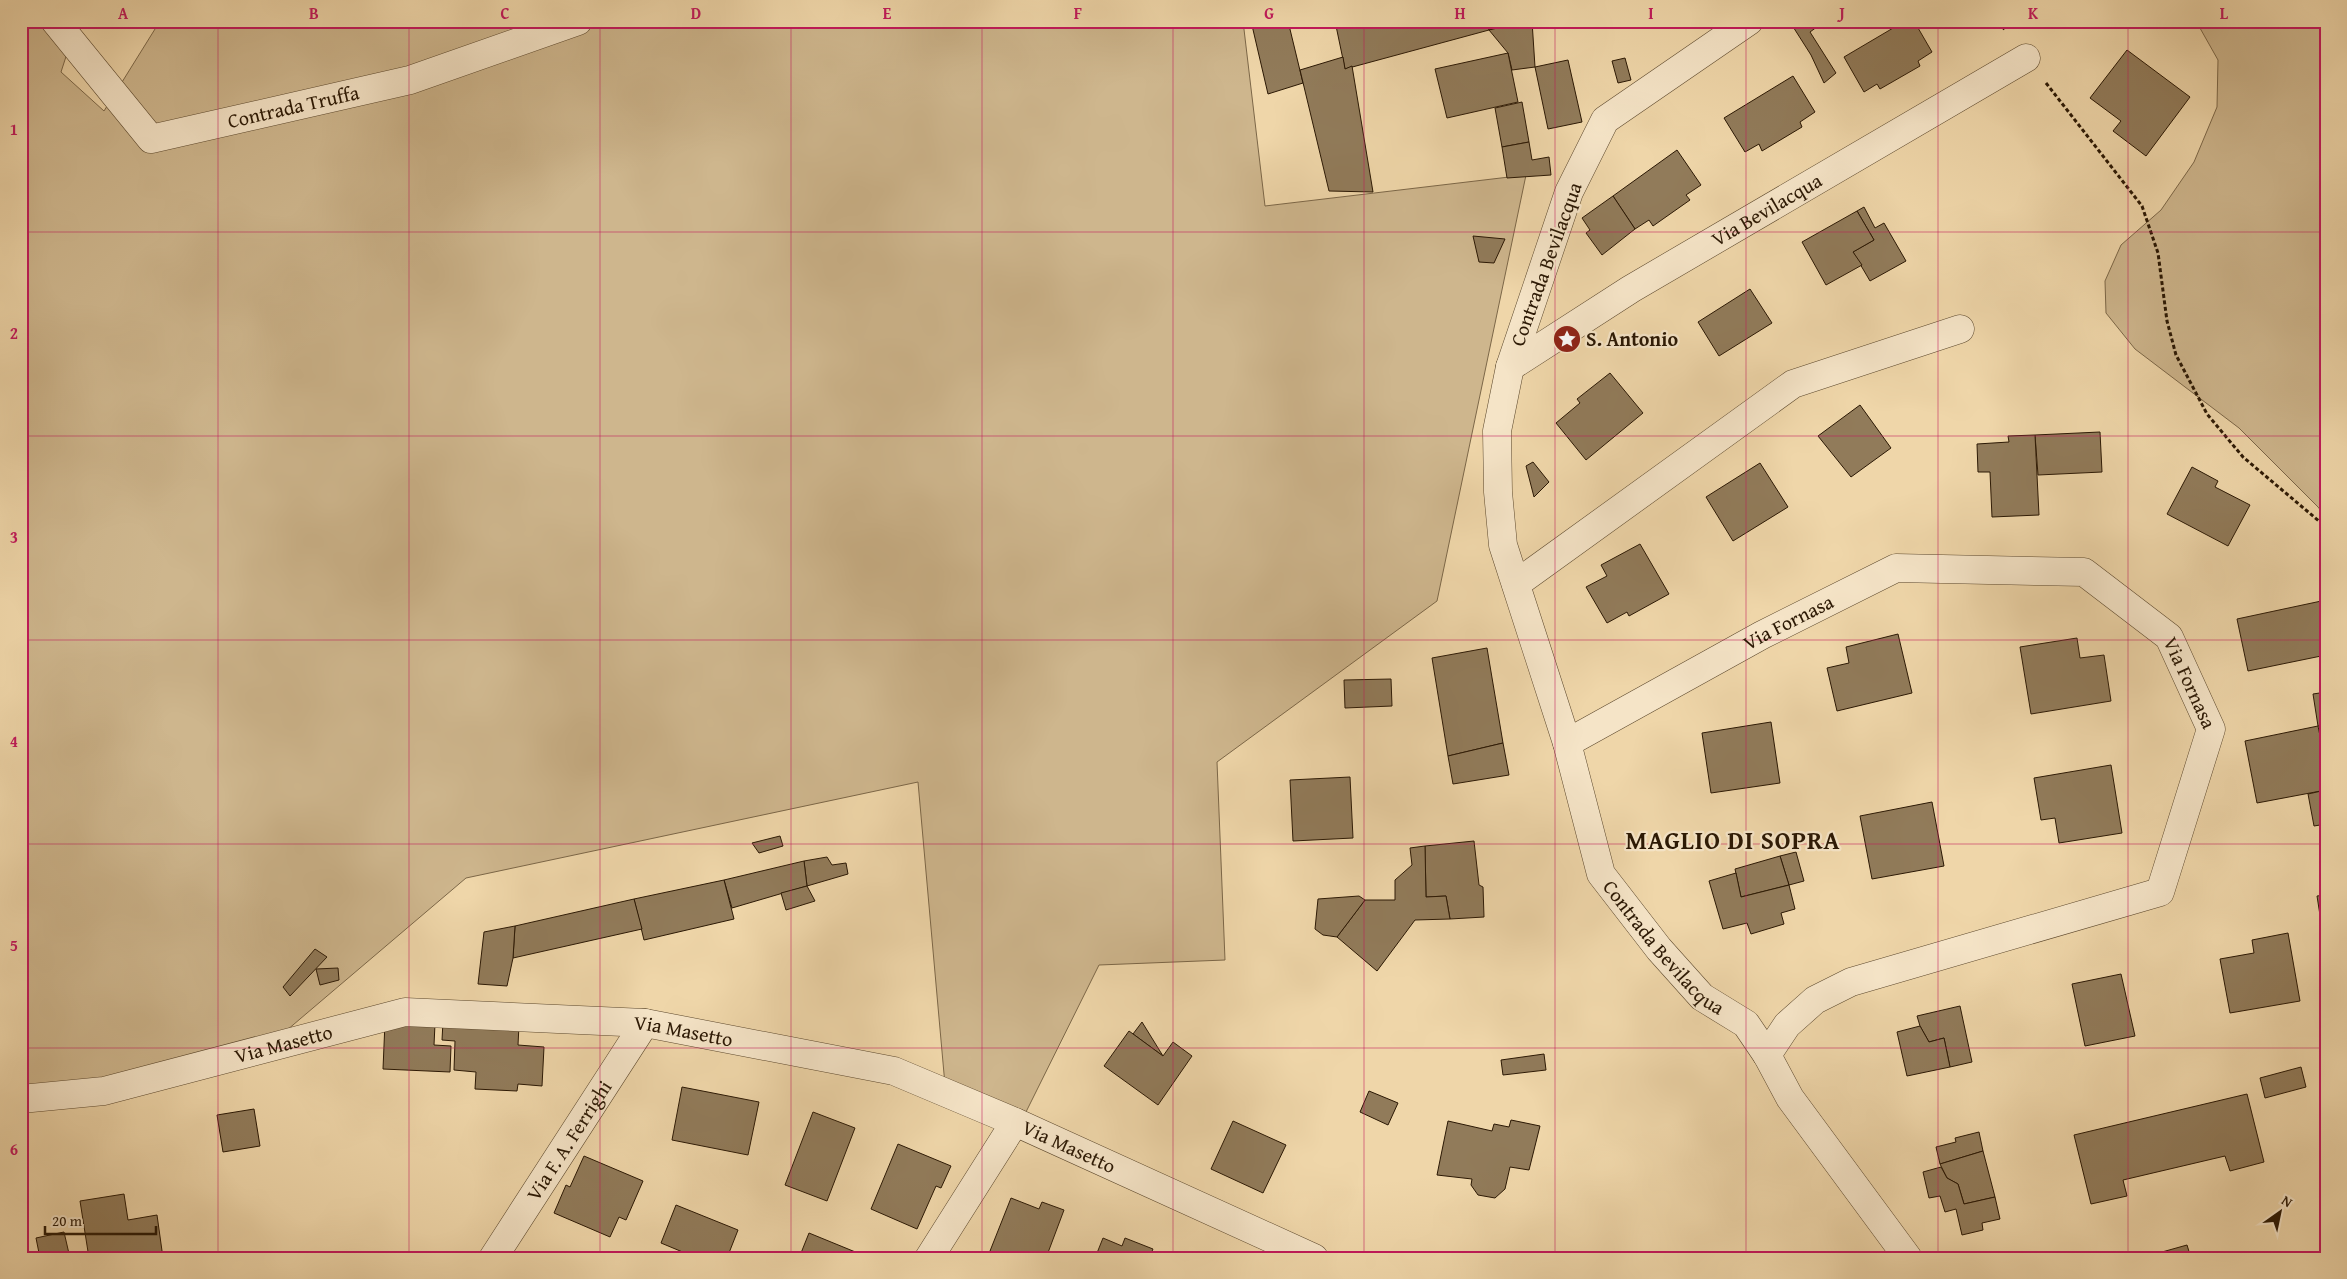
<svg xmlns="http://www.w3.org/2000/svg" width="2347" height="1279" viewBox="0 0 2347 1279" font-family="'Gentium Book Plus',serif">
<rect width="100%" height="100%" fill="#efd6a9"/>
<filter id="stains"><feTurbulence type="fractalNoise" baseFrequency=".004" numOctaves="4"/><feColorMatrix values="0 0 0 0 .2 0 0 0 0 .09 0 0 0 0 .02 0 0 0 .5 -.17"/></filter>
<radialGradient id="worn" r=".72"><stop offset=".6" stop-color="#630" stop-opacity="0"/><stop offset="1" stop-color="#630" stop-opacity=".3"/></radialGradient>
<g fill="#ceb68d" stroke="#7c6748">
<polygon points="21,21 66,21 72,38 61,72 104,111 160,21 1243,21 1265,206 1526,175 1437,601 1217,762 1225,960 1099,965 1022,1120 945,1085 918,782 466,878 260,1053 21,1097"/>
<polygon points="2196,21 2326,21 2326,517 2318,507 2239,428 2135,349 2106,313 2105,281 2121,245 2161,210 2194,162 2217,107 2218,60"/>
</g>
<g fill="#917b5a" stroke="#2b1804">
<polygon points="1251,21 1288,21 1303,83 1268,94"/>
<polygon points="1335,21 1487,21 1489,30 1345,69"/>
<polygon points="1487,21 1527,21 1489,30"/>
<polygon points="1527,21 1532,21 1535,67 1512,70 1508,53 1489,30"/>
<polygon points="1825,21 1810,32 1836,73 1824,83 1811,55 1790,22"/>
<polygon points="1905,21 1914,21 1932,52 1918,61 1920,66 1880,89 1877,84 1864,92 1844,57"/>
<polygon points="2127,50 2190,97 2146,156 2113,131 2121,121 2090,98"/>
<polygon points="1508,53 1518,102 1447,118 1435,69"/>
<polygon points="1343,57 1345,69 1352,66 1373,192 1329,191 1300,70"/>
<polygon points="1625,58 1631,80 1618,83 1612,61"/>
<polygon points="1568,60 1582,122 1548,129 1535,67"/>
<polygon points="1793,76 1815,112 1800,122 1802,127 1762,151 1759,144 1745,152 1724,118"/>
<polygon points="1522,102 1529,142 1502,147 1495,108"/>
<polygon points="1529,142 1532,160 1549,157 1551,175 1507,178 1502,147"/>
<polygon points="1677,150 1701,185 1686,195 1690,200 1653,226 1649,220 1635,229 1613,196"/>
<polygon points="1613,196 1635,229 1602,255 1586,233 1590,230 1582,218"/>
<polygon points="1864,207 1875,228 1884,223 1906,261 1870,281 1853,252 1874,240 1857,211"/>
<polygon points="1857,211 1874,240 1853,252 1862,265 1826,285 1802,242"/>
<polygon points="1473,236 1505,239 1494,263 1479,262"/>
<polygon points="1750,289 1772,323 1719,356 1698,322"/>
<polygon points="1610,373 1643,413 1586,460 1556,423 1580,403 1577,399"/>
<polygon points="1860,405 1891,448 1851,477 1818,436"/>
<polygon points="2100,432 2102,472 2038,475 2035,435"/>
<polygon points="2035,435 2039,515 1992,517 1990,472 1978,472 1977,444 2009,442 2008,436"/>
<polygon points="1533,462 1549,482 1534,497 1526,466"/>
<polygon points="1760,463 1788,507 1733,541 1706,497"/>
<polygon points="2192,467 2218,481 2215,487 2250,505 2228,546 2167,514"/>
<polygon points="1640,544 1669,594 1629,616 1627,612 1607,623 1586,587 1607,576 1601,565"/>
<polygon points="2326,600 2326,655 2248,671 2237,619"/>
<polygon points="1898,634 1912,693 1837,711 1827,668 1849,663 1846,647"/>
<polygon points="2077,638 2080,658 2104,655 2111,701 2031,714 2020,647"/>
<polygon points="1487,648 1503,743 1448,756 1432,658"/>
<polygon points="1391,679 1392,706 1345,708 1344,680"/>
<polygon points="2326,692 2326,726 2318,726 2313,694"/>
<polygon points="1771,722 1780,783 1711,793 1702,733"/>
<polygon points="2318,726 2326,766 2326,790 2257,803 2245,741"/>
<polygon points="1503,743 1509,775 1453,784 1448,756"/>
<polygon points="2111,765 2122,833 2059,843 2055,818 2041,820 2034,778"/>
<polygon points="1350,777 1353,838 1293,841 1290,780"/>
<polygon points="2326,790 2326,824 2314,826 2308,794"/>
<polygon points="1932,802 1944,866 1872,879 1860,816"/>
<polygon points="780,836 783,846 759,853 752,843"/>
<polygon points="1474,841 1479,885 1483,887 1484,917 1450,919 1446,896 1426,897 1425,846"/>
<polygon points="1425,846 1426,897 1446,896 1450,919 1415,920 1377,971 1337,937 1365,900 1395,900 1395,880 1412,865 1410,848"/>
<polygon points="1796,852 1804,881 1789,885 1780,856"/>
<polygon points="1780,856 1789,885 1741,897 1735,869"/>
<polygon points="827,857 832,865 846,863 848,874 807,886 804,861"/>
<polygon points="804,861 807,886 732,908 724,880"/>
<polygon points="1736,873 1741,897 1789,885 1795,909 1781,913 1784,924 1751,934 1747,923 1723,929 1709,881"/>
<polygon points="724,880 734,919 644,940 634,899"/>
<polygon points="807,886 815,901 786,910 781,893"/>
<polygon points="2326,895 2326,941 2324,941 2317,896"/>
<polygon points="1359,896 1365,900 1337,937 1323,935 1315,929 1318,899"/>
<polygon points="634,899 642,929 513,958 515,926"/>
<polygon points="515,926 513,958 507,986 478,984 484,932"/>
<polygon points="2288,933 2300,1001 2230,1013 2220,959 2254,953 2252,940"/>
<polygon points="315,949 327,957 290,996 283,987"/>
<polygon points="338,968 339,980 320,985 316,969"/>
<polygon points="2121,974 2135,1036 2085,1046 2072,984"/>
<polygon points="1960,1006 1972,1062 1950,1067 1944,1038 1929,1042 1920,1026 1917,1016"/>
<polygon points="443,1021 519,1025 518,1045 544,1047 542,1086 518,1084 517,1091 475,1089 476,1072 454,1070 455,1041 442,1040"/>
<polygon points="385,1022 435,1024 434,1045 451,1046 450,1072 383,1069"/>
<polygon points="1142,1022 1163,1056 1133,1034"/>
<polygon points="1920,1026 1929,1042 1944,1038 1950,1067 1907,1076 1897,1032"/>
<polygon points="1129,1031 1163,1056 1173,1042 1192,1056 1158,1105 1104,1066"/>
<polygon points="1544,1054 1546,1070 1503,1075 1501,1060"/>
<polygon points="2301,1067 2306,1087 2265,1098 2260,1078"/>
<polygon points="682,1087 759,1102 748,1155 672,1140"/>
<polygon points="1369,1091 1398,1103 1388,1125 1360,1112"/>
<polygon points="2247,1094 2264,1162 2230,1171 2225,1156 2123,1180 2127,1196 2091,1204 2074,1135"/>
<polygon points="254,1109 260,1146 223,1152 217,1115"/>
<polygon points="813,1112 855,1128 827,1201 785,1185"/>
<polygon points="1511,1120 1540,1126 1529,1170 1510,1167 1505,1189 1495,1198 1478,1195 1471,1185 1472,1179 1437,1175 1448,1121 1492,1131 1494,1124 1509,1127"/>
<polygon points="1233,1121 1286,1145 1263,1193 1211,1169"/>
<polygon points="1979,1132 1983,1151 1940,1164 1936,1147 1956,1142 1955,1138"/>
<polygon points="898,1144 951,1166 941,1188 936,1186 917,1229 871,1209"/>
<polygon points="1983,1151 1995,1197 1964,1204 1958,1184 1947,1178 1940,1164"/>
<polygon points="584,1156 643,1181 626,1220 619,1217 610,1237 554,1213 566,1185 570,1187"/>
<polygon points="1941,1167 1947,1178 1958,1184 1964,1204 1995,1197 2000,1219 1982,1223 1983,1230 1962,1235 1956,1209 1945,1212 1940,1196 1929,1198 1923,1172"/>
<polygon points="124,1194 128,1220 157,1215 163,1258 89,1258 80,1201"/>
<polygon points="1011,1198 1039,1209 1042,1202 1064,1210 1046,1258 1009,1258 990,1251"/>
<polygon points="676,1205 738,1230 727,1258 697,1258 661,1243"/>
<polygon points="64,1232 70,1258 40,1258 36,1238"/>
<polygon points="809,1233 870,1258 799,1258"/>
<polygon points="1103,1238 1122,1246 1125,1238 1153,1249 1149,1258 1095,1258"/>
<polygon points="2187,1245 2191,1258 2164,1258 2162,1252"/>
</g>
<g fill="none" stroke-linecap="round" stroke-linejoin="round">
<defs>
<g id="minor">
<path id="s1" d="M55,21L151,139L410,80L578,21"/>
<path id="s2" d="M1749,21L1605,120L1569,192L1510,367L1497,431L1498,492L1503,545L1567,743L1601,874L1659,949L1702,997L1746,1024L1767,1055L1790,1098L1908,1258"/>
<path id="s3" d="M1510,367L1631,289L2026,58"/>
<polyline points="1516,584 1793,384 1960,329"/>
<path id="s4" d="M1567,743L1762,635L1896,568L2084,572L2169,637L2211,729L2160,892L1851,982L1815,1000L1787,1025L1767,1055"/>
<path id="s5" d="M21,1099L104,1091L405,1012L645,1023L894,1071L1015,1122L1314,1258"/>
<path id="s6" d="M493,1258L645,1023"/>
<polyline points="929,1258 1015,1122"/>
</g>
</defs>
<use href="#minor" stroke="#5c482d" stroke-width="29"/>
<g stroke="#2b1804" stroke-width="3" stroke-dasharray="4 2.5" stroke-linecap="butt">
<polyline points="1998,21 2006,31"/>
<polyline points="2046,83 2142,206 2158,253 2167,321 2176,355 2207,414 2243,457 2326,527"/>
</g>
<use href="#minor" stroke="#f5e4c7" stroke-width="28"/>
</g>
<path fill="none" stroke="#c2185b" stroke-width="1" stroke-opacity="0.55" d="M218,21V1258M409,21V1258M600,21V1258M791,21V1258M982,21V1258M1173,21V1258M1364,21V1258M1555,21V1258M1746,21V1258M1938,21V1258M2128,21V1258M21,232H2326M21,436H2326M21,640H2326M21,844H2326M21,1048H2326"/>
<defs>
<symbol id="sight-disc" viewBox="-11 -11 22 22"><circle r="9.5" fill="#8f2418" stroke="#f5e4c7"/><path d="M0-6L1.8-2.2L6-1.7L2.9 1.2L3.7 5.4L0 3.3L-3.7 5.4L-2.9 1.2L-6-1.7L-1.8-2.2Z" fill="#fff"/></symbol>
</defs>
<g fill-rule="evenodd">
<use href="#sight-disc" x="1551" y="323" width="32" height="32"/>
</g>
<g text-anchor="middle" stroke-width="4.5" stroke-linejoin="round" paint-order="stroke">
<g font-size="20" fill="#2b1804" stroke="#f5e4c7">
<text dy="7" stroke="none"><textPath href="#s1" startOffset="298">Contrada Truffa</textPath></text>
<text dy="7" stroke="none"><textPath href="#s3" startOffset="301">Via Bevilacqua</textPath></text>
<text transform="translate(1546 264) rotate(-70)" y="7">Contrada Bevilacqua</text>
<text dy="7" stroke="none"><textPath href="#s4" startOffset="252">Via Fornasa</textPath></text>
<text dy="7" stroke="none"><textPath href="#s4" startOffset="718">Via Fornasa</textPath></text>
<text dy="7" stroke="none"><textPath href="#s2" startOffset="1060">Contrada Bevilacqua</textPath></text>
<text dy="7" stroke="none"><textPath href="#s5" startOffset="674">Via Masetto</textPath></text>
<text dy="7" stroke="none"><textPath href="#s5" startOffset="269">Via Masetto</textPath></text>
<text dy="7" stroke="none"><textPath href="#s6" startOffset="140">Via F. A. Ferrighi</textPath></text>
<text dy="7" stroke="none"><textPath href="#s5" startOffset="1079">Via Masetto</textPath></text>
</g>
<g font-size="20" font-weight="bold" fill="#2b1804" stroke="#f5e4c7" text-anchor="start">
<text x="1586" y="346">S. Antonio</text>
</g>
<g font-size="25" font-weight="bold" letter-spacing="1" fill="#2b1804" stroke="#f5e4c7">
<text x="1733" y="849">MAGLIO DI SOPRA</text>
</g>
</g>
<rect width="2347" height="1279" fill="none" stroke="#efd6a9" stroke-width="55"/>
<g transform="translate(2280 1212) rotate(33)" stroke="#f5e4c7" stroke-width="4" paint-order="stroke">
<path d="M0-4L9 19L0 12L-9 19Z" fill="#2b1804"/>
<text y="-8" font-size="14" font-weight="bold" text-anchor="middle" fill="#2b1804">N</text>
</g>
<path d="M45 1226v8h111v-8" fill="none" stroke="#2b1804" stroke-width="2.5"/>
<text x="52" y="1226" font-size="15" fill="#2b1804" stroke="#f5e4c7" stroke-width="4" paint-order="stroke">20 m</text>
<rect x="28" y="28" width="2292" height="1224" fill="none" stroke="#c2185b" stroke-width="2"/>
<g font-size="16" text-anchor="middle" font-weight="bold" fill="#c2185b">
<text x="123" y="19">A</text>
<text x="314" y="19">B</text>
<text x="505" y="19">C</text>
<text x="696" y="19">D</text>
<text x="887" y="19">E</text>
<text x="1078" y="19">F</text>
<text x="1269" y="19">G</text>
<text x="1460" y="19">H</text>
<text x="1651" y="19">I</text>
<text x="1842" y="19">J</text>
<text x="2033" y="19">K</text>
<text x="2224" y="19">L</text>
<text x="14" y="135">1</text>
<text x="14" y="339">2</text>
<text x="14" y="543">3</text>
<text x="14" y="747">4</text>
<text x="14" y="951">5</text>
<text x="14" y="1155">6</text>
</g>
<rect width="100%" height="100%" filter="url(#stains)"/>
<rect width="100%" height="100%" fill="url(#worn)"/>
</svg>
